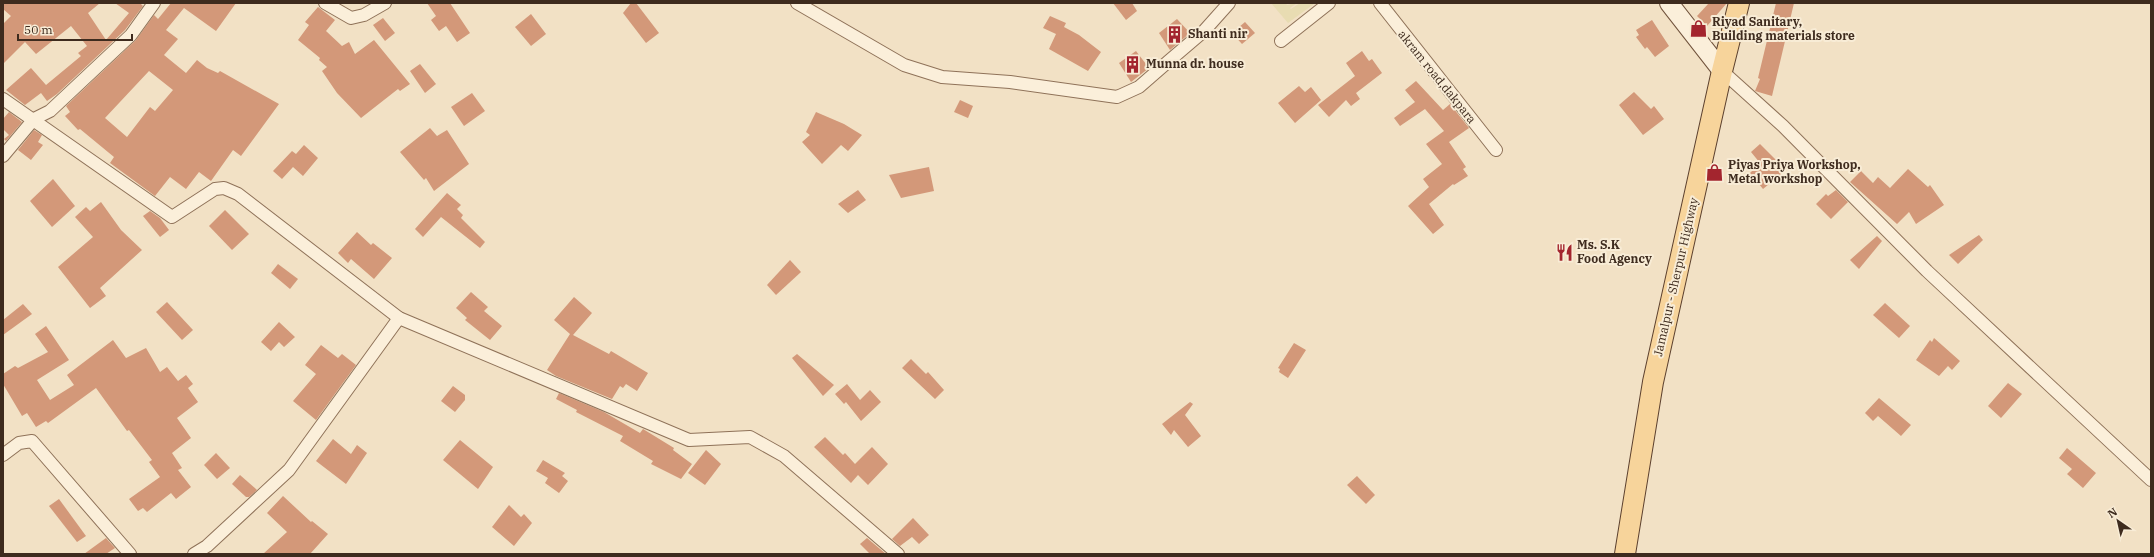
<svg xmlns="http://www.w3.org/2000/svg" width="2154" height="557" viewBox="0 0 2154 557" font-family="'IBM Plex Serif',serif">
<rect width="100%" height="100%" fill="#f2e1c5"/>
<polygon fill="#e8dcb2" points="1271,3 1286,3 1287,5 1297,3 1290,8 1291,9 1300,3 1315,3 1288,23"/>
<g fill="#d39879" fill-rule="evenodd">
<polygon points="3,3 100,3 88,13 106,40 129,13 115,3 140,3 143,6 125,30 57,94 47,101 41,93 25,105 6,90 31,68 46,85 81,56 78,53 87,46 71,26 36,54 25,42 3,64 3,24 11,16 3,9"/>
<path d="M171,3H236L216,31L184,8L166,30L178,39L164,55L186,73L197,60L207,68L218,73L220,71L279,104L241,156L233,150L211,181L199,172L186,189L170,177L155,196L110,163L114,157L80,129L78,130L65,116L70,112L66,106L136,40L154,15L158,19ZM149,71L173,90L155,111L150,107L127,137L105,118Z"/>
<polygon points="427,3 450,3 470,33 457,42 446,26 439,31 431,20 436,16"/>
<polygon points="631,3 636,3 659,33 646,43 623,13"/>
<polygon points="1113,3 1132,3 1137,11 1126,20"/>
<polygon points="1709,3 1727,3 1707,26 1697,16"/>
<polygon points="1776,3 1794,3 1772,96 1755,91 1760,79 1758,78"/>
<polygon points="318,7 335,20 326,31 342,46 349,42 355,54 374,40 410,84 400,91 398,89 361,118 337,93 322,71 327,67 319,60 320,58 298,40 309,25 305,22"/>
<polygon points="531,14 546,34 531,46 515,27"/>
<polygon points="1050,16 1066,23 1064,27 1079,35 1101,52 1088,71 1049,49 1056,34 1043,28"/>
<polygon points="383,18 395,33 385,41 373,25"/>
<polygon points="1177,19 1190,33 1170,50 1159,33"/>
<polygon points="1652,20 1669,46 1655,57 1647,47 1645,49 1636,37 1639,35 1636,30"/>
<polygon points="1245,22 1255,33 1242,44 1232,33"/>
<polygon points="1136,51 1149,68 1131,82 1119,63"/>
<polygon points="1362,51 1369,61 1372,59 1382,73 1356,93 1360,99 1351,106 1346,100 1329,117 1318,105 1355,76 1346,63"/>
<polygon points="420,64 436,84 425,93 410,71"/>
<polygon points="1416,81 1443,110 1450,104 1469,128 1449,142 1466,167 1463,169 1468,176 1454,185 1453,184 1429,204 1444,225 1433,234 1408,206 1429,187 1423,179 1442,164 1426,144 1444,131 1425,109 1400,126 1394,118 1415,102 1405,90"/>
<polygon points="1299,86 1305,92 1311,87 1321,100 1295,123 1278,103"/>
<polygon points="1634,92 1651,109 1654,106 1664,119 1643,135 1619,105"/>
<polygon points="472,93 485,111 464,126 451,107"/>
<polygon points="960,100 973,106 968,118 954,112"/>
<polygon points="9,112 22,122 6,141 4,139 9,135 3,129 3,119"/>
<polygon points="816,112 844,124 862,135 848,151 841,145 822,164 802,142 810,135 806,132"/>
<polygon points="430,128 437,136 447,130 469,164 434,191 426,178 424,180 400,152"/>
<polygon points="34,130 42,135 38,142 43,145 31,160 18,150"/>
<polygon points="1760,144 1786,170 1763,189 1750,173 1760,163 1751,152"/>
<polygon points="304,145 318,158 303,176 293,167 282,179 273,171 292,151 296,154"/>
<polygon points="929,167 934,191 901,198 889,175"/>
<polygon points="1908,169 1928,187 1930,185 1944,205 1916,224 1909,212 1897,224 1850,182 1861,171 1873,183 1878,177 1890,188"/>
<polygon points="53,179 75,206 52,227 30,201"/>
<polygon points="858,190 866,200 848,213 838,204"/>
<polygon points="1836,190 1848,202 1831,219 1816,204 1826,194 1828,196"/>
<polygon points="447,193 461,205 457,209 463,215 461,218 485,242 480,248 441,217 423,237 415,229"/>
<polygon points="101,202 121,230 142,250 100,288 106,296 90,308 58,267 93,237 75,217 86,207 90,211"/>
<polygon points="225,210 249,234 232,250 209,226"/>
<polygon points="150,211 160,218 169,230 160,237 143,216"/>
<polygon points="357,232 371,245 373,243 392,258 374,279 351,259 348,263 338,253"/>
<polygon points="1979,235 1983,240 1958,264 1949,255"/>
<polygon points="1877,236 1882,241 1859,269 1850,260"/>
<polygon points="790,260 801,272 776,295 767,285"/>
<polygon points="278,264 298,279 290,289 271,273"/>
<polygon points="471,292 488,307 484,311 502,326 490,340 465,320 467,318 456,308"/>
<polygon points="574,297 592,313 573,335 609,354 611,351 648,373 637,391 626,384 623,388 620,386 612,399 556,376 547,370 570,334 554,320"/>
<polygon points="167,302 193,330 182,340 156,312"/>
<polygon points="1885,303 1910,326 1899,338 1873,315"/>
<polygon points="23,304 32,314 3,335 3,320"/>
<polygon points="279,322 295,337 284,347 279,342 271,351 261,342"/>
<polygon points="46,326 69,360 37,380 50,400 74,385 67,375 113,340 126,358 146,348 160,372 167,367 178,381 186,375 193,384 188,388 198,402 177,418 191,438 172,453 182,468 178,470 191,487 176,499 171,493 147,512 143,508 138,511 129,499 160,477 149,462 152,460 129,430 127,431 96,388 48,423 46,421 36,427 27,413 22,416 3,384 3,374 15,366 18,368 48,352 35,334"/>
<polygon points="1934,338 1960,361 1952,370 1948,366 1939,376 1916,360 1930,340 1932,342"/>
<polygon points="1294,343 1306,350 1288,378 1279,372 1280,369 1278,368"/>
<polygon points="321,345 338,358 342,354 356,365 316,420 293,401 316,374 305,365"/>
<polygon points="797,354 834,385 823,396 792,358"/>
<polygon points="911,359 926,374 928,372 944,390 935,399 902,368"/>
<polygon points="2008,383 2022,394 2001,418 1988,406"/>
<polygon points="847,384 860,400 870,390 881,402 861,421 846,402 844,404 835,394"/>
<polygon points="453,386 465,395 465,400 455,412 441,401"/>
<polygon points="559,393 604,412 640,433 643,429 674,448 673,450 692,464 681,479 651,464 653,461 620,441 623,436 576,412 577,410 556,399"/>
<polygon points="1879,398 1911,425 1901,436 1878,416 1873,421 1865,413"/>
<polygon points="1190,402 1193,404 1185,415 1201,436 1188,447 1174,430 1171,435 1162,424"/>
<polygon points="825,437 843,455 845,453 855,464 872,447 888,464 868,485 858,475 851,483 814,447"/>
<polygon points="333,439 351,454 357,445 367,453 346,484 316,461"/>
<polygon points="460,440 493,467 478,489 443,460"/>
<polygon points="2067,448 2096,473 2083,488 2067,474 2072,469 2059,458"/>
<polygon points="706,450 721,464 705,485 688,473"/>
<polygon points="216,453 230,468 217,479 204,465"/>
<polygon points="543,460 565,473 562,476 568,481 559,493 545,483 548,478 536,471"/>
<polygon points="240,475 257,490 249,497 246,497 232,484"/>
<polygon points="1357,476 1375,495 1366,504 1347,485"/>
<polygon points="283,496 311,522 312,521 328,534 310,554 263,554 287,532 267,513"/>
<polygon points="59,499 86,536 77,542 49,506"/>
<polygon points="509,505 521,517 524,514 532,523 514,546 492,527"/>
<polygon points="913,518 929,535 919,544 912,537 900,546 892,539"/>
<polygon points="106,538 115,548 106,554 84,554"/>
<polygon points="867,538 886,554 870,554 860,544"/>
</g>
<g fill="none" stroke-linecap="round" stroke-linejoin="round">
<defs>
<g id="street">
<polyline points="325,3 351,18 364,15 385,3"/>
<polyline points="797,3 904,65 942,77 1010,82 1117,97 1139,87 1170,60 1204,31 1229,3"/>
<polyline points="1380,3 1496,150"/>
<polyline points="1281,41 1329,3"/>
<polyline points="1722,71 1783,126 1927,271 2151,480"/>
<polyline points="3,99 172,217 215,189 224,188 238,194 399,318 689,440 750,437 784,456 898,554"/>
<polyline points="3,156 34,119 50,111 131,35 154,3"/>
<polyline points="3,455 19,443 32,441 130,554"/>
<polyline points="194,554 207,546 289,470 399,318"/>
</g>
<polyline id="secondary" points="1669,3 1722,71"/>
<polyline id="primary" points="1625,554 1653,382 1722,71 1739,3"/>
</defs>
<use href="#street" stroke="#8f7259" stroke-width="14"/>
<use href="#secondary" stroke="#71533c" stroke-width="20"/>
<use href="#primary" stroke="#5c402e" stroke-width="22"/>
<use href="#street" stroke="#fbefda" stroke-width="12"/>
<use href="#secondary" stroke="#fbefda" stroke-width="18"/>
<use href="#primary" stroke="#f7d49b" stroke-width="20"/>
</g>
<defs>
<symbol id="shop-bare" viewBox="-9 -9 18 18"><path d="M-5-2.5h2.3a2.7 3.5 0 0 1 5.4 0H5L5.5 6h-11ZM-1.5-2.5h3a1.5 2.3 0 0 0-3 0Z" fill="#a3252e" stroke="#f8ecd6" stroke-width="2.5" paint-order="stroke"/></symbol>
<symbol id="building-bare" viewBox="-9 -9 18 18"><path d="M-4-6H4V6H1V3H-1V6H-4ZM-2.5-4.3h1.7v1.8h-1.7ZM.8-4.3h1.7v1.8H.8ZM-2.5-1h1.7V.8h-1.7ZM.8-1h1.7V.8H.8Z" fill="#a3252e" stroke="#f8ecd6" stroke-width="2.5" paint-order="stroke"/></symbol>
<symbol id="restaurant-bare" viewBox="-9 -9 18 18"><path d="M-5-6h1v4h1v-4h1v4h1v-4h1v5L-1.5 .5V6h-2V.5L-5-1ZM5-6V6H3V1.5H1.5Q1.5-4 5-6Z" fill="#a3252e" stroke="#f8ecd6" stroke-width="2.5" paint-order="stroke"/></symbol>
</defs>
<g fill-rule="evenodd">
<use href="#shop-bare" x="1686" y="16" width="25" height="25"/>
<use href="#building-bare" x="1162" y="22" width="25" height="25"/>
<use href="#building-bare" x="1120" y="52" width="25" height="25"/>
<use href="#shop-bare" x="1702" y="160" width="25" height="25"/>
<use href="#restaurant-bare" x="1552" y="240" width="25" height="25"/>
</g>
<g text-anchor="middle" stroke-width="4" stroke-linejoin="round" paint-order="stroke">
<g font-size="12" font-weight="bold" fill="#3e2b1e" stroke="#f8ecd6" text-anchor="start">
<text x="1712" y="26">Riyad Sanitary,<tspan x="1712" dy="14">Building materials store</tspan></text>
<text x="1188" y="38">Shanti nir</text>
<text x="1146" y="68">Munna dr. house</text>
<text x="1728" y="169">Piyas Priya Workshop,<tspan x="1728" dy="14">Metal workshop</tspan></text>
<text x="1577" y="249">Ms. S.K<tspan x="1577" dy="14">Food Agency</tspan></text>
</g>
<g font-size="12" fill="#3e2b1e" stroke="#f8ecd6">
<text transform="translate(1437 77) rotate(51)" y="4">akram road,dakpara</text>
<text transform="translate(1676 277) rotate(-77)" y="4">Jamalpur - Sherpur Highway</text>
</g>
</g>
<rect width="2154" height="557" fill="none" stroke="#3e2b1e" stroke-width="8"/>
<g transform="translate(2118 521) rotate(326)" stroke="#f8ecd6" stroke-width="3" paint-order="stroke">
<path d="M0-3L7 15L0 10L-7 15Z" fill="#3e2b1e"/>
<text y="-6" font-size="11" font-weight="bold" text-anchor="middle" fill="#3e2b1e">N</text>
</g>
<path d="M18 34v6h114v-6" fill="none" stroke="#3e2b1e" stroke-width="2"/>
<text x="24" y="34" font-size="12" fill="#3e2b1e" stroke="#f8ecd6" stroke-width="3" paint-order="stroke">50 m</text>
</svg>
